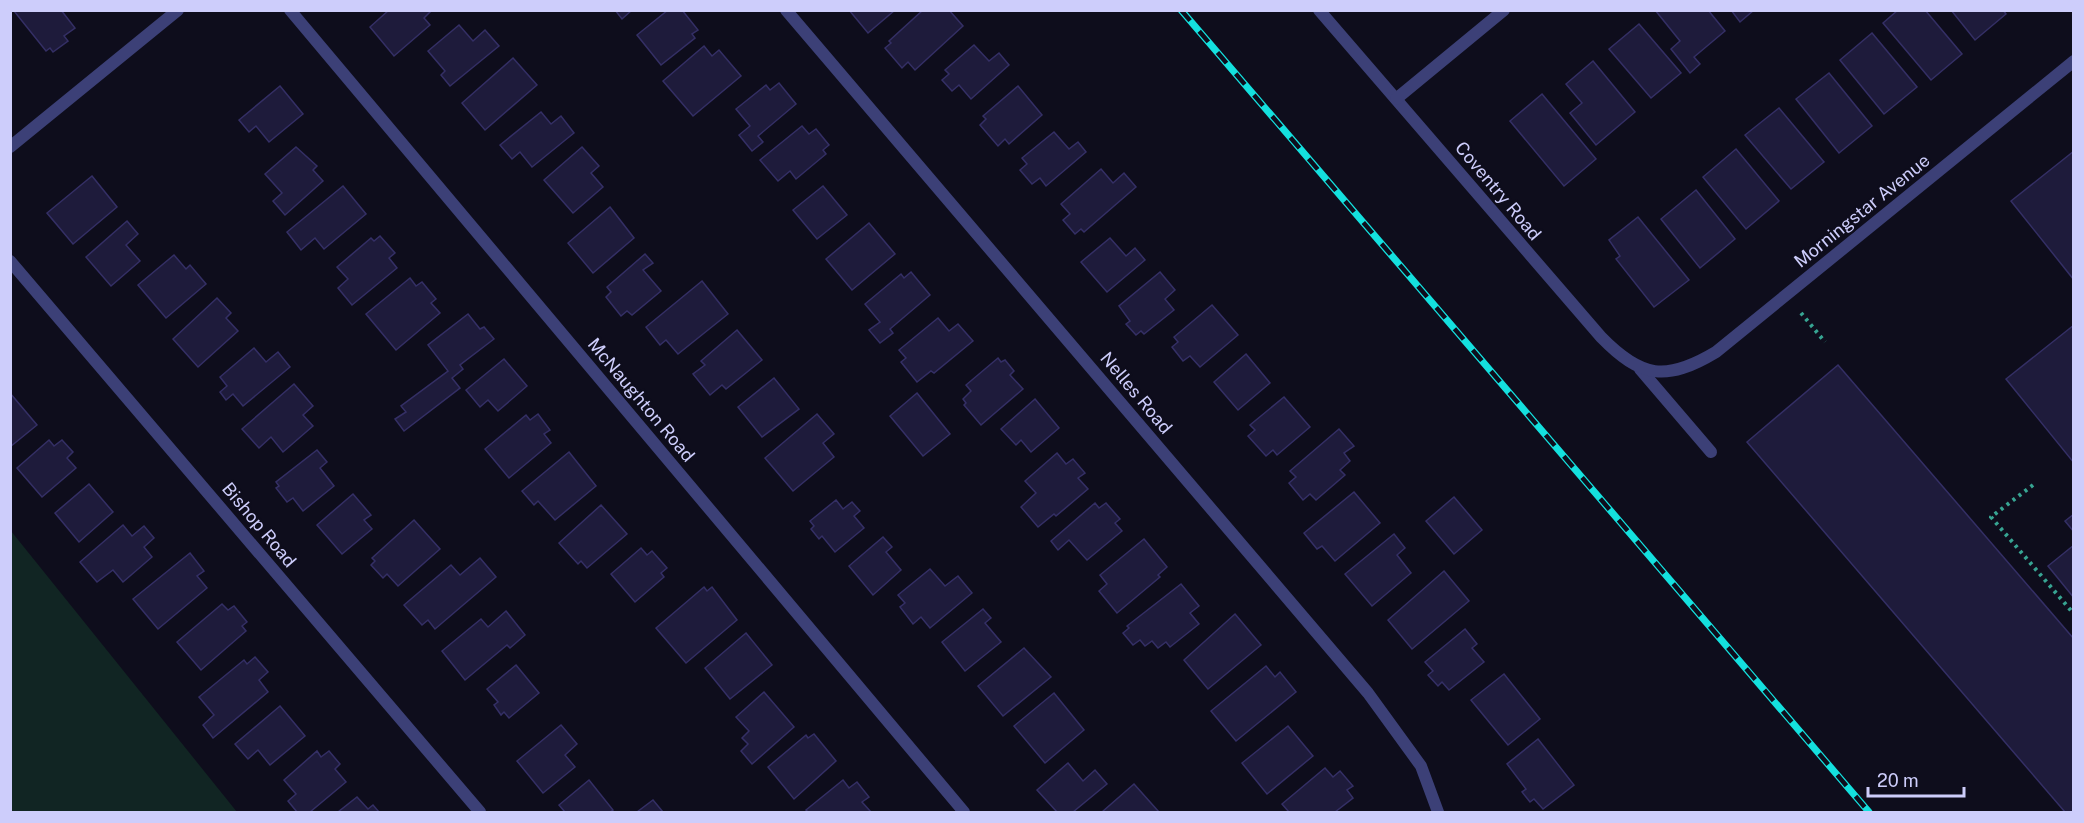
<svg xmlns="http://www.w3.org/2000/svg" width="2084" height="823" viewBox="0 0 2084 823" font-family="'Public Sans',sans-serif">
<rect width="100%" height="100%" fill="#0e0d1c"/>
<polygon fill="#112523" points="10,531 11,531 237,812 11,812"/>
<g fill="#1e1b3b" stroke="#342f65" stroke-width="1.5">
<polygon points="61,10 75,28 64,36 68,41 53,52 50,48 46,51 14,11"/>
<polygon points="389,10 432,10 424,18 430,25 394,56 370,27"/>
<polygon points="615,10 632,10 622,19"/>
<polygon points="668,10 682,10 698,30 692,34 695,38 661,65 637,35"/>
<polygon points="849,10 895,10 868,33"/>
<polygon points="923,10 949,10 963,26 915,70 908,62 902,68 885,48 891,43 889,41"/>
<polygon points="1655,10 1708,10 1725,31 1694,57 1700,64 1690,73 1671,49 1680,41"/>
<polygon points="1731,10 1754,10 1740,22"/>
<polygon points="1925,10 1962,54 1931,80 1883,23 1898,10"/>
<polygon points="1951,10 2003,10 2006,14 1975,40"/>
<polygon points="1639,24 1681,73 1651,98 1609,49"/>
<polygon points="459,25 473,41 485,30 499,46 450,86 441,75 445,71 428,51"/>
<polygon points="1872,33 1917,87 1884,114 1840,60"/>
<polygon points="974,45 989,61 999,53 1009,65 971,99 959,85 952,91 942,80 949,74 945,70"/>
<polygon points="704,46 712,56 719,50 741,76 693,116 663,81"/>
<polygon points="513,58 537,85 485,130 462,103"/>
<polygon points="1593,61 1635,112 1596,145 1570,113 1582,103 1566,84"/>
<polygon points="1829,73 1872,126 1839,153 1796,99"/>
<polygon points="779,83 796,104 758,136 763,142 752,151 739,135 750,126 736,109 766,85 770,90"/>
<polygon points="280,86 303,114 269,142 256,126 249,132 239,120"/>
<polygon points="1018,86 1042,115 1009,144 1005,139 998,146 980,125 986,119 983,116"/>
<polygon points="1542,94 1596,159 1564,186 1510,121"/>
<polygon points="1779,108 1824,162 1791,189 1745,135"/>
<polygon points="541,112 551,124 561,116 574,133 532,167 520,152 512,159 500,145"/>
<polygon points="802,126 809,134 816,129 829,145 823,150 826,154 796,179 790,171 778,181 760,160"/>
<polygon points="1054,132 1069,149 1078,142 1086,152 1046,186 1040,178 1032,184 1020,170 1027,164 1022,158"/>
<polygon points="296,147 317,166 313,170 323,181 285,215 273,201 282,193 265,174"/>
<polygon points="582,147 599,166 591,173 603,187 573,213 544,180"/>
<polygon points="1736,149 1779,201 1746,229 1703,177"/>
<polygon points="2074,151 2074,280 2011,201"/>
<polygon points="1101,169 1113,183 1124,173 1136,187 1084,232 1081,229 1075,234 1063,220 1070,214 1061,204"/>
<polygon points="92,176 117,207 73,244 47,213"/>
<polygon points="343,186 366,214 324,249 315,238 301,250 287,232"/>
<polygon points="823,186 847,215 817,239 793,210"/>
<polygon points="1696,190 1735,239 1700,268 1661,219"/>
<polygon points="610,207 634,238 593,273 568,243"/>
<polygon points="1638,217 1689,280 1654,307 1616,259 1620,256 1609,240"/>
<polygon points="127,221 138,234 126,245 140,261 111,286 86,257"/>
<polygon points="869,223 895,254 852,290 826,259"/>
<polygon points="380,236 395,253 389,258 397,268 352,305 338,288 348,279 337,267 371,238 374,241"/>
<polygon points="1110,238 1126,256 1135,248 1145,260 1107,292 1081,262"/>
<polygon points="645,254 653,263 643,270 661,291 632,315 627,311 621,316 606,297 611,292 607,287"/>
<polygon points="174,255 186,269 190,265 206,284 166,318 138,285"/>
<polygon points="911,272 930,295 890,329 893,333 880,343 869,330 880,322 865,304 901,274 904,278"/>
<polygon points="1160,272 1175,290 1165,299 1174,310 1144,334 1141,331 1136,335 1126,324 1130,321 1119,306"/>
<polygon points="410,278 416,286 422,282 436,299 431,303 440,313 396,350 366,314"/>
<polygon points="702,281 728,314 678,354 666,340 660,345 646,327"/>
<polygon points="217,298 231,313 226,318 238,331 198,367 173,339"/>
<polygon points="1212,305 1238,335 1200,367 1190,356 1183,361 1172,347 1178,342 1174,337"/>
<polygon points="468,314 480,329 484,327 494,339 460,365 463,369 452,378 460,388 404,431 395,419 406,412 401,406 448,371 428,345"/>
<polygon points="938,318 949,331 958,324 973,341 934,373 931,371 917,382 901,362 906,358 899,350"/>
<polygon points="2074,325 2074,463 2006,379"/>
<polygon points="737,330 762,360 726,389 722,385 710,395 693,374 705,365 701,361"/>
<polygon points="254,348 266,362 278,352 290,367 243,406 233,394 226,400 220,392 227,386 220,377"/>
<polygon points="1246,354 1270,383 1238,410 1214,382"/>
<polygon points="998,358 1001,362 1005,360 1014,371 1010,375 1023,389 981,425 964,405 966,403 963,399 971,391 966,385"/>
<polygon points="504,359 527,386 498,411 488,400 480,407 466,390"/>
<polygon points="1838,365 2074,639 2074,812 2065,812 1747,442"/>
<polygon points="774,378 799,409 762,437 738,407"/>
<polygon points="294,384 313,406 303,415 313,426 283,452 271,437 259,448 242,429"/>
<polygon points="10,393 37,425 10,447"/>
<polygon points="917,393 950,434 923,456 890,416"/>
<polygon points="1284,397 1310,427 1277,455 1273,450 1266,456 1248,436 1255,430 1250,425"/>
<polygon points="1035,399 1059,428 1031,452 1021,440 1016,445 1001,429"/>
<polygon points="538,414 550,430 544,434 551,443 509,478 485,449 526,415 530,420"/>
<polygon points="817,414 834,434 823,443 834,457 793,491 765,458"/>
<polygon points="1339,429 1354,446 1344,453 1350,461 1340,470 1345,475 1316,500 1310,494 1303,500 1289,483 1296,477 1290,471"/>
<polygon points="49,440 54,446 62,440 73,452 67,458 76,468 42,497 17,468"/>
<polygon points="317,450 327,462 320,468 334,486 303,511 293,498 287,502 276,488 279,486 276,482"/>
<polygon points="569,452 596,486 555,520 538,501 534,505 522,491"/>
<polygon points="1057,453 1066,464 1073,459 1085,473 1078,478 1088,489 1056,516 1054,514 1038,527 1021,507 1036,493 1025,481"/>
<polygon points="89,484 113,512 79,542 55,513"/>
<polygon points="1354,492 1380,523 1335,561 1322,546 1317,549 1304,533"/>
<polygon points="353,494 371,515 364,520 372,529 342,554 317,525"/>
<polygon points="1454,497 1482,530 1454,554 1426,521"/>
<polygon points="836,500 843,509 852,502 860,511 854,516 864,528 835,552 822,536 819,539 811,529 814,526 810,521"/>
<polygon points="1095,503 1099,508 1106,503 1120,519 1115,523 1122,531 1087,560 1069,540 1058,550 1051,541"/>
<polygon points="601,505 627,534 587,568 581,561 578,564 559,543"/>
<polygon points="2074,514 2074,532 2065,521"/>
<polygon points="414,520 440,549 398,586 387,574 383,578 371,565 375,561 372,558"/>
<polygon points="123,525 132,536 144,526 154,538 144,547 152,557 123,582 113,570 97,582 80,562"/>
<polygon points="1394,534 1405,548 1397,555 1411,573 1372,606 1345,574"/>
<polygon points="883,537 892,547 886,552 901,570 873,595 849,566"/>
<polygon points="1144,539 1167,567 1158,575 1160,577 1117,613 1099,591 1107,584 1100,575"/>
<polygon points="2074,545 2074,598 2048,566"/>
<polygon points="641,548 647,555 652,551 667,568 661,573 664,577 635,602 611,574"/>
<polygon points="190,553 204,571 197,576 207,588 158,629 133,599"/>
<polygon points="480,558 496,577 435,629 428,620 422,625 404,605 451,565 460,575"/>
<polygon points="930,569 945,586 958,576 972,593 930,628 921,617 913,624 900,607 905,603 898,595"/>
<polygon points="1444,571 1469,601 1412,649 1388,620"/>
<polygon points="1181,584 1199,606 1190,613 1199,624 1170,647 1166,642 1158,648 1152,641 1145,646 1140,640 1133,645 1123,633 1129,628 1127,626"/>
<polygon points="704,587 707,591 712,587 737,620 686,663 656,628"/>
<polygon points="222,604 228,610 234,606 247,622 242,626 246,631 201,670 177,642"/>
<polygon points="983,609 991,618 985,623 1001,642 965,671 942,642"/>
<polygon points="506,611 525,635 510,648 507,645 465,680 442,651 481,619 488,627"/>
<polygon points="1235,614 1261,645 1208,689 1184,660"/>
<polygon points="1465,629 1477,644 1472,648 1484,662 1449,690 1442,682 1438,686 1428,675 1433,671 1425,662"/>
<polygon points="746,633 772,665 730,699 705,668"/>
<polygon points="1024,648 1051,677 1003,716 978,686"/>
<polygon points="255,657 268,672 259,680 268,692 213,738 203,725 214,715 199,697 244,660 247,664"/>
<polygon points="516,665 539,693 509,718 504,712 501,715 494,705 498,702 487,689"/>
<polygon points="1266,666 1275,677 1280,672 1296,692 1236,741 1211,711"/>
<polygon points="1504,674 1540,719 1508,745 1471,700"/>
<polygon points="764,692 794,727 752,764 741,751 748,744 742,738 749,731 736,717"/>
<polygon points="1054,693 1084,730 1045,763 1014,726"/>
<polygon points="280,706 305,736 270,765 258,750 248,759 235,744"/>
<polygon points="561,725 577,744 565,755 575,767 543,793 517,761"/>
<polygon points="1288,726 1313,756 1267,794 1242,763"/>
<polygon points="814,734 836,761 794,799 768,767 806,735 808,738"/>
<polygon points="1538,739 1574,785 1543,809 1534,799 1530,802 1522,792 1526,789 1507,764"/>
<polygon points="317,751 321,757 329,751 340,764 335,769 346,782 310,812 297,812 288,801 296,794 284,780"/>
<polygon points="1068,763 1083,781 1095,770 1107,784 1073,812 1057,812 1037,790"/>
<polygon points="1325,768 1333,777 1340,771 1353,786 1347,790 1353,798 1335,812 1289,812 1282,804"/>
<polygon points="589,780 613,810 610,812 565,812 559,805"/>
<polygon points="843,780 849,788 857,782 869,797 862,802 871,812 808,812 806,810"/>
<polygon points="1134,784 1159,812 1102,812"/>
<polygon points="357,797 368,809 373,805 379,812 338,812"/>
<polygon points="653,800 663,812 637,812"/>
</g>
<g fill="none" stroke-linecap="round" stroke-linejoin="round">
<g stroke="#37a492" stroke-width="4" stroke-dasharray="3 4.5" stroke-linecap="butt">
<polyline points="1801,313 1825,342"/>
<polyline points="2033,485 1991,517 2074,614"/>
</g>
<polyline stroke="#3c4077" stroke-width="12" points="1640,369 1711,452"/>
<g stroke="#3c4077" stroke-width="12">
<polyline points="290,10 964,812"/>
<polyline points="786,10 1368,693 1421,766 1438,812"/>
<path d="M1319,10L1601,337C1641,378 1666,382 1716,352L2074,61"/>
<polyline points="1396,99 1504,10"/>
<polyline points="10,147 178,10"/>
<polyline points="10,261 480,812"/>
</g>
<defs>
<polyline id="rail" points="1181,10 1869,812"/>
</defs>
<use href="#rail" stroke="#14e0de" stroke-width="7"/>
<use href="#rail" stroke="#0e0d1c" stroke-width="4.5" stroke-dasharray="14" stroke-linecap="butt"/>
</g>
<g text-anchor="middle" stroke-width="4.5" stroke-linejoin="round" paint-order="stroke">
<g font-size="18" fill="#cdcdfb" stroke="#0e0d1c">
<text transform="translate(1498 191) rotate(50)" y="6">Coventry Road</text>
<text transform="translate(1862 211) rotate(-39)" y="6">Morningstar Avenue</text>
<text transform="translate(1136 393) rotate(50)" y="6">Nelles Road</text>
<text transform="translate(641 400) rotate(50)" y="6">McNaughton Road</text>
<text transform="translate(259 525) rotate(50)" y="6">Bishop Road</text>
</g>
</g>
<rect width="2084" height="823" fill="none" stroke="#cdcdfb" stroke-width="24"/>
<path d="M1868 787v9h96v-9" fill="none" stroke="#cdcdfb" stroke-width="3"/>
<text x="1877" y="787" font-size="18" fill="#cdcdfb" stroke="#0e0d1c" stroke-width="4.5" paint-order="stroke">20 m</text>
</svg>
